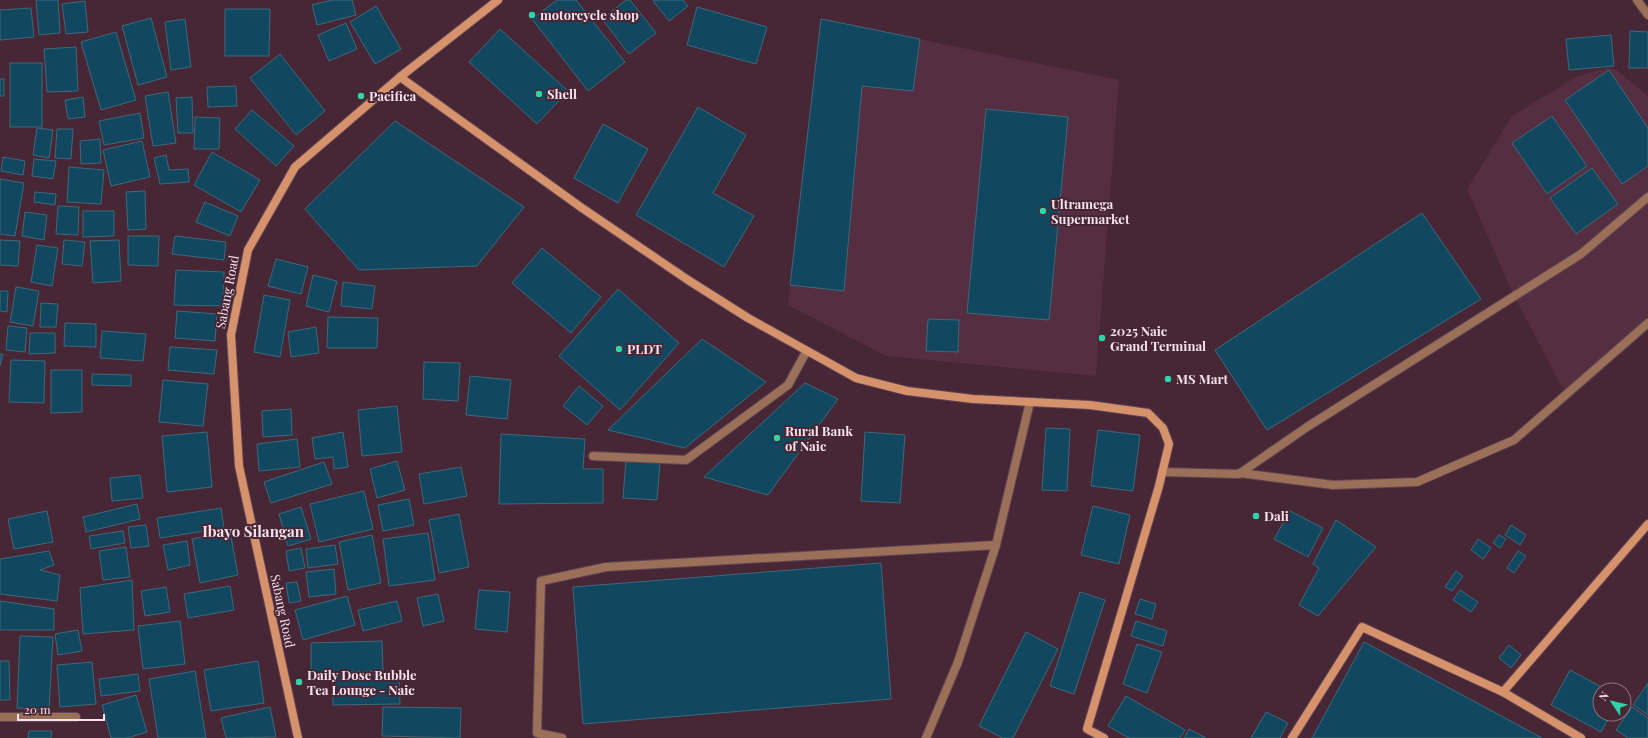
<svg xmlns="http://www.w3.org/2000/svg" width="1648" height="738" viewBox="0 0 1648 738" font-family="'Playfair Display',serif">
<rect width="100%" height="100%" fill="#472636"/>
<g fill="#552e41">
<polygon points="821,19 1119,80 1096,376 886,356 788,305"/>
<polygon points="1606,68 1617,70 1648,96 1648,318 1566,395 1514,296 1467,189 1512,116 1578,76"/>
</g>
<g fill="#11485f" stroke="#3f687b">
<polygon points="36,0 58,0 60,33 39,35"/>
<polygon points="332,0 352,0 356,15 317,25 312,5"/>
<polygon points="557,0 576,0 625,62 588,91 532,19"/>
<polygon points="626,0 630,0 656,33 629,54 602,19"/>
<polygon points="655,0 683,0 688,6 669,21 653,1"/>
<polygon points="85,1 88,32 66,34 62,4"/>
<polygon points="376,6 401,49 375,64 350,22"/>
<polygon points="697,7 767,27 756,64 687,45"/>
<polygon points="31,8 34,37 0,40 0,10"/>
<polygon points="225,9 270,9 269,56 225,56"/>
<polygon points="151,18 167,77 138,85 122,26"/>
<polygon points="185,19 191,67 171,70 165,22"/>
<polygon points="821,19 920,39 913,91 862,86 844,291 790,285"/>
<polygon points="346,23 357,49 329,61 318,35"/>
<polygon points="500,29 568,91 537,124 469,62"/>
<polygon points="1630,31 1648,32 1648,68 1629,68"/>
<polygon points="116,32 136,100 101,110 81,42"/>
<polygon points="1611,35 1614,66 1569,70 1566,39"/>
<polygon points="76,47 78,91 47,92 44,49"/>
<polygon points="280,54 325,111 296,135 250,78"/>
<rect x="10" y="63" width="32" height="64"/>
<polygon points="1609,70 1648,128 1648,166 1622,184 1565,100"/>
<rect x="0" y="79" width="4" height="17"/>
<polygon points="236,86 237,106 208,107 207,87"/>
<polygon points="168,92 176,143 153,146 145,96"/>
<polygon points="83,97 85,117 68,119 65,100"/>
<polygon points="192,97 193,133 178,133 176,98"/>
<polygon points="698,107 746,135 713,193 754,216 724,267 636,215"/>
<polygon points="986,109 1068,117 1049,320 967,313"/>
<polygon points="252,110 294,146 276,166 235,129"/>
<polygon points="140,113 144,138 104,145 99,121"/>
<polygon points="1552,116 1587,166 1547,194 1512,143"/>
<polygon points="195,117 220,118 219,149 194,149"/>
<polygon points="395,121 524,207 477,266 359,270 305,209"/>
<polygon points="603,124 648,149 618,203 574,178"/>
<polygon points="37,128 53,130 49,158 33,155"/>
<polygon points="57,129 73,129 71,159 55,158"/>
<polygon points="100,139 101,163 81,164 80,141"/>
<polygon points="142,141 150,177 111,186 103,150"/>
<polygon points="212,152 260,180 241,212 194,185"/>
<polygon points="166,155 169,170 188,169 189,182 160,184 154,158"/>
<polygon points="3,157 25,161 23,175 1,171"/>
<polygon points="34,159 56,161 53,179 32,176"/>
<polygon points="69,167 104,170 101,204 67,202"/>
<polygon points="1592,168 1618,204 1576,234 1550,198"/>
<polygon points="0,179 24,183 15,236 0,234"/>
<polygon points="145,191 146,229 128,230 126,192"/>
<polygon points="35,192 56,194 55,205 34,202"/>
<polygon points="205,202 238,216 230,236 196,222"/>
<polygon points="58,206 79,207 78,235 56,234"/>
<polygon points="83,211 114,211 114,236 83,237"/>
<polygon points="25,212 47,215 44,240 22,236"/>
<polygon points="1422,213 1481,299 1267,430 1215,350"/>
<polygon points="128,236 159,236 158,266 128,265"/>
<polygon points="175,236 226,242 224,260 172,254"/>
<polygon points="0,240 20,241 18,266 0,265"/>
<polygon points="64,240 85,242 82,266 62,264"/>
<polygon points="119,240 121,281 93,283 90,241"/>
<polygon points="37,245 58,248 52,286 31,282"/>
<polygon points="542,248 601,297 571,333 512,283"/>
<polygon points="276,259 308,267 301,294 268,286"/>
<polygon points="176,270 224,272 223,306 174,305"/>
<polygon points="313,275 337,281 329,312 306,306"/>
<polygon points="343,282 375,286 372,309 341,306"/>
<polygon points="16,287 39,291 33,326 10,322"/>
<polygon points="618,289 679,343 620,410 559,356"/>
<polygon points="0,291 8,291 7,312 0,311"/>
<polygon points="264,295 290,300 280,357 254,352"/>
<polygon points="41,303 58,304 56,327 40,327"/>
<polygon points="177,311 217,314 215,341 175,338"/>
<polygon points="328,317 378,318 377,348 327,348"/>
<polygon points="928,319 959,320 958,352 926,351"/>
<polygon points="65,323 96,324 96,347 64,346"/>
<polygon points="8,326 27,328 25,352 6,350"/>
<polygon points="316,327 319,353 291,357 288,332"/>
<polygon points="102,331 146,334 143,361 100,358"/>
<polygon points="30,333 55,333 55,353 29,354"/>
<polygon points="702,339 766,382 685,448 608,430"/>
<polygon points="170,347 217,350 214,374 168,370"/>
<polygon points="0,354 3,354 0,366"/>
<polygon points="11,360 45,361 44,403 9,402"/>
<polygon points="424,362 460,363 458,401 423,399"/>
<polygon points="51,370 82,370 82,412 51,413"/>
<polygon points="92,374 131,375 131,386 92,385"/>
<polygon points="470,376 511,380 507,419 466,415"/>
<polygon points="163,380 208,384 203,426 159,422"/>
<polygon points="805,383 838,399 768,495 704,477"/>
<polygon points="579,386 603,406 587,425 563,406"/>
<polygon points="397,406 402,452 362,456 358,410"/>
<polygon points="291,409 292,435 263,437 262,411"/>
<polygon points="1046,428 1070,429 1067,491 1042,490"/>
<polygon points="1098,430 1140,435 1133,491 1091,486"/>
<polygon points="207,432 212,487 167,492 162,436"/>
<polygon points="343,432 348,467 334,469 333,457 315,459 312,438"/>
<polygon points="865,432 905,435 900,503 861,501"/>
<polygon points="501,434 585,439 583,469 603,469 603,503 499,504"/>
<polygon points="297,439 300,467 259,471 257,444"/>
<polygon points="626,460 660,462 657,500 623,498"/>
<polygon points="397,461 405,490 377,498 370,469"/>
<polygon points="324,462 332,484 271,503 264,482"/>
<polygon points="461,467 467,496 424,504 419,474"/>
<polygon points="140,475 143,498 112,501 110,478"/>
<polygon points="364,491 373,529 319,542 310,504"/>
<polygon points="409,499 414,525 383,531 378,505"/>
<polygon points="137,504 140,519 86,532 83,517"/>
<polygon points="1093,506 1130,515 1119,564 1081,555"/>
<polygon points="301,507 311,539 288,546 279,514"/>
<polygon points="221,508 224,528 160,538 157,518"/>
<polygon points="47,511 53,542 14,549 8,519"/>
<polygon points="1290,511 1323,528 1308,557 1274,539"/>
<polygon points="459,514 469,567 439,573 429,520"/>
<polygon points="1336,520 1376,547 1318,616 1299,605 1319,568 1313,564"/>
<polygon points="146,525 149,546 131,548 128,527"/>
<polygon points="1511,525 1526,535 1520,545 1505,535"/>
<polygon points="123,531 125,543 91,549 89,536"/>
<polygon points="230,531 238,575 200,583 192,539"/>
<polygon points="428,533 435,580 389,586 383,539"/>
<polygon points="372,535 381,583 348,590 339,542"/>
<polygon points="1499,535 1506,539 1500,548 1493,543"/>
<polygon points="1478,539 1491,548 1483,559 1471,550"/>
<polygon points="187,541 190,565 168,570 163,545"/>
<polygon points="335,545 338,564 308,568 306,549"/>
<polygon points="126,547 130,577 103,580 99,551"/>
<polygon points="301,548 305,568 289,571 286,551"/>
<polygon points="49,551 54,565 40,570 60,575 57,601 0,594 0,559"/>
<polygon points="1518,551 1526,556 1514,573 1507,568"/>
<polygon points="881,563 891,699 583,724 573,587"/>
<polygon points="334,569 336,594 309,597 306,572"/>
<polygon points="1456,571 1463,576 1452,591 1445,587"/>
<polygon points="132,580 134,630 83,634 80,588"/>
<polygon points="297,582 301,601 289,603 286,583"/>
<polygon points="230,586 234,610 188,618 184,594"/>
<polygon points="166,587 170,612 145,616 141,591"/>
<polygon points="479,590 510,592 507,632 475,629"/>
<polygon points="1460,590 1478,602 1471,612 1453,600"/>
<polygon points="1080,592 1105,600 1074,694 1050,686"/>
<polygon points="438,594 444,621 423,626 417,598"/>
<polygon points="347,596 355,625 303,640 295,610"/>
<polygon points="1140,599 1156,604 1152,619 1135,614"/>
<polygon points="0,601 54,609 54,630 0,630"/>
<polygon points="397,601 402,621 363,631 358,610"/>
<polygon points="180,621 185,664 143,669 138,626"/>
<polygon points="1136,621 1167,631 1163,646 1131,636"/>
<polygon points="78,630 82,651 58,655 55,634"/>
<polygon points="1026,632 1058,649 1013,738 1003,738 979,726"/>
<polygon points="20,636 53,637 49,710 17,708"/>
<polygon points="382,641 383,671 311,673 311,643"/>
<polygon points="1364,642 1542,738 1312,738"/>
<polygon points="1137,644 1162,652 1147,693 1123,684"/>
<polygon points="1509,645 1521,655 1511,668 1499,658"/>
<polygon points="0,661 9,661 10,700 0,700"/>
<polygon points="258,661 264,703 211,711 204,670"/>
<polygon points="92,662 96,704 60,707 57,665"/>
<polygon points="1570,670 1607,690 1600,690 1600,714 1611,714 1601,732 1551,705"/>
<polygon points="195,671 206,738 158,738 149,679"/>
<polygon points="138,674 140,691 101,696 99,679"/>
<polygon points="399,674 400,704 333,705 332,675"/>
<polygon points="1648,683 1648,715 1633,705"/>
<polygon points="136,695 147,732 127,738 111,738 102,705"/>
<polygon points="1126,696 1185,730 1180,738 1129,738 1108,726"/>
<polygon points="270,707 276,737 226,738 221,718"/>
<polygon points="383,707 461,708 460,738 382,736"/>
<polygon points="1632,707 1648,718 1648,738 1628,738 1616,730"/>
<polygon points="1266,712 1288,723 1280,738 1251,738"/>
<polygon points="1189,729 1206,738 1184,738"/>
<polygon points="29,731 52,731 51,738 28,738"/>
</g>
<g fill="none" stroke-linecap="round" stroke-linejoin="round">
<defs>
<g id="lane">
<polyline points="593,456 686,460 788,385 806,352"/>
<polyline points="562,738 537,733 541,581 606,567 996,545"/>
<polyline points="926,738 958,662 996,545 1030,402"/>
</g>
<g id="street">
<polyline points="1637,0 1648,15"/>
<polyline points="1162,472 1239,474 1307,427 1581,254 1648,197"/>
<polyline points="1240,473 1333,485 1417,482 1514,440 1648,323"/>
<polyline points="0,717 76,717"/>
</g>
<g id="secondary">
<polyline points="400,77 582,208 688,280 748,318 856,378 907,391 973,399 1090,405 1148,413 1163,428 1169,444 1159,486 1087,729 1104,738"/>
<polyline points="1503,692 1648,524"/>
<polyline points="298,738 239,466 231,335 248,250 295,167 400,77 498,0"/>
<polyline points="1292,738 1362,627 1503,692 1581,738"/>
</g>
</defs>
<use href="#lane" stroke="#634453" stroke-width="10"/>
<use href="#street" stroke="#634453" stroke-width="10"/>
<use href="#secondary" stroke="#634453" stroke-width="10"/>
<use href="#lane" stroke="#9b7058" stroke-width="8"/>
<use href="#street" stroke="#9b7058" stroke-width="8"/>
<use href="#secondary" stroke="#d5926b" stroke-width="8"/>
</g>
<g fill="#31d4a9" stroke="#472636" stroke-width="1.5">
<circle cx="532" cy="15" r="4"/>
<circle cx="539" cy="94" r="4"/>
<circle cx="361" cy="96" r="4"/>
<circle cx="1043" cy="211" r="4"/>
<circle cx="1102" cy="338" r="4"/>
<circle cx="619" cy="349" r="4"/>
<circle cx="1168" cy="379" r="4"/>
<circle cx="777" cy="438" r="4"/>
<circle cx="1256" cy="516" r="4"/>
<circle cx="299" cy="682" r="4"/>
</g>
<g text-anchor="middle" stroke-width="4" stroke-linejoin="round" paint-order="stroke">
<g font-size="13" font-weight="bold" fill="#f7e1ea" stroke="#472636" text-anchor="start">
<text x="540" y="20">motorcycle shop</text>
<text x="547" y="99">Shell</text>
<text x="369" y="101">Pacifica</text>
<text x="1051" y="209">Ultramega<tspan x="1051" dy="15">Supermarket</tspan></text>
<text x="1110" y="336">2025 Naic<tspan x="1110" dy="15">Grand Terminal</tspan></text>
<text x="627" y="354">PLDT</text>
<text x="1176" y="384">MS Mart</text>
<text x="785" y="436">Rural Bank<tspan x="785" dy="15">of Naic</tspan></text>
<text x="1264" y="521">Dali</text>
<text x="307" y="680">Daily Dose Bubble<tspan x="307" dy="15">Tea Lounge - Naic</tspan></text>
</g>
<g font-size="13" fill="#f7e1ea" stroke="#472636">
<text transform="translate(227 292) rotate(-79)" y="5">Sabang Road</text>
<text transform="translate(283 611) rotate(78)" y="5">Sabang Road</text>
</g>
<g font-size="15" font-weight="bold" fill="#f7e1ea" stroke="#472636">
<text x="253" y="537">Ibayo Silangan</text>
</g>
</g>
<g transform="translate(1612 702) rotate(305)"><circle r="19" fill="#472636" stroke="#8d717e"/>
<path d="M0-3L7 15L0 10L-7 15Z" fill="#31d4a9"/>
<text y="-6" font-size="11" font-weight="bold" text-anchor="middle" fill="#f7e1ea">N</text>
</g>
<path d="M18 714v6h86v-6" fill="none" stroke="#f7e1ea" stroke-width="2"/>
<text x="24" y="714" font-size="12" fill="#f7e1ea" stroke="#472636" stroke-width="3" paint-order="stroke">20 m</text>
</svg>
